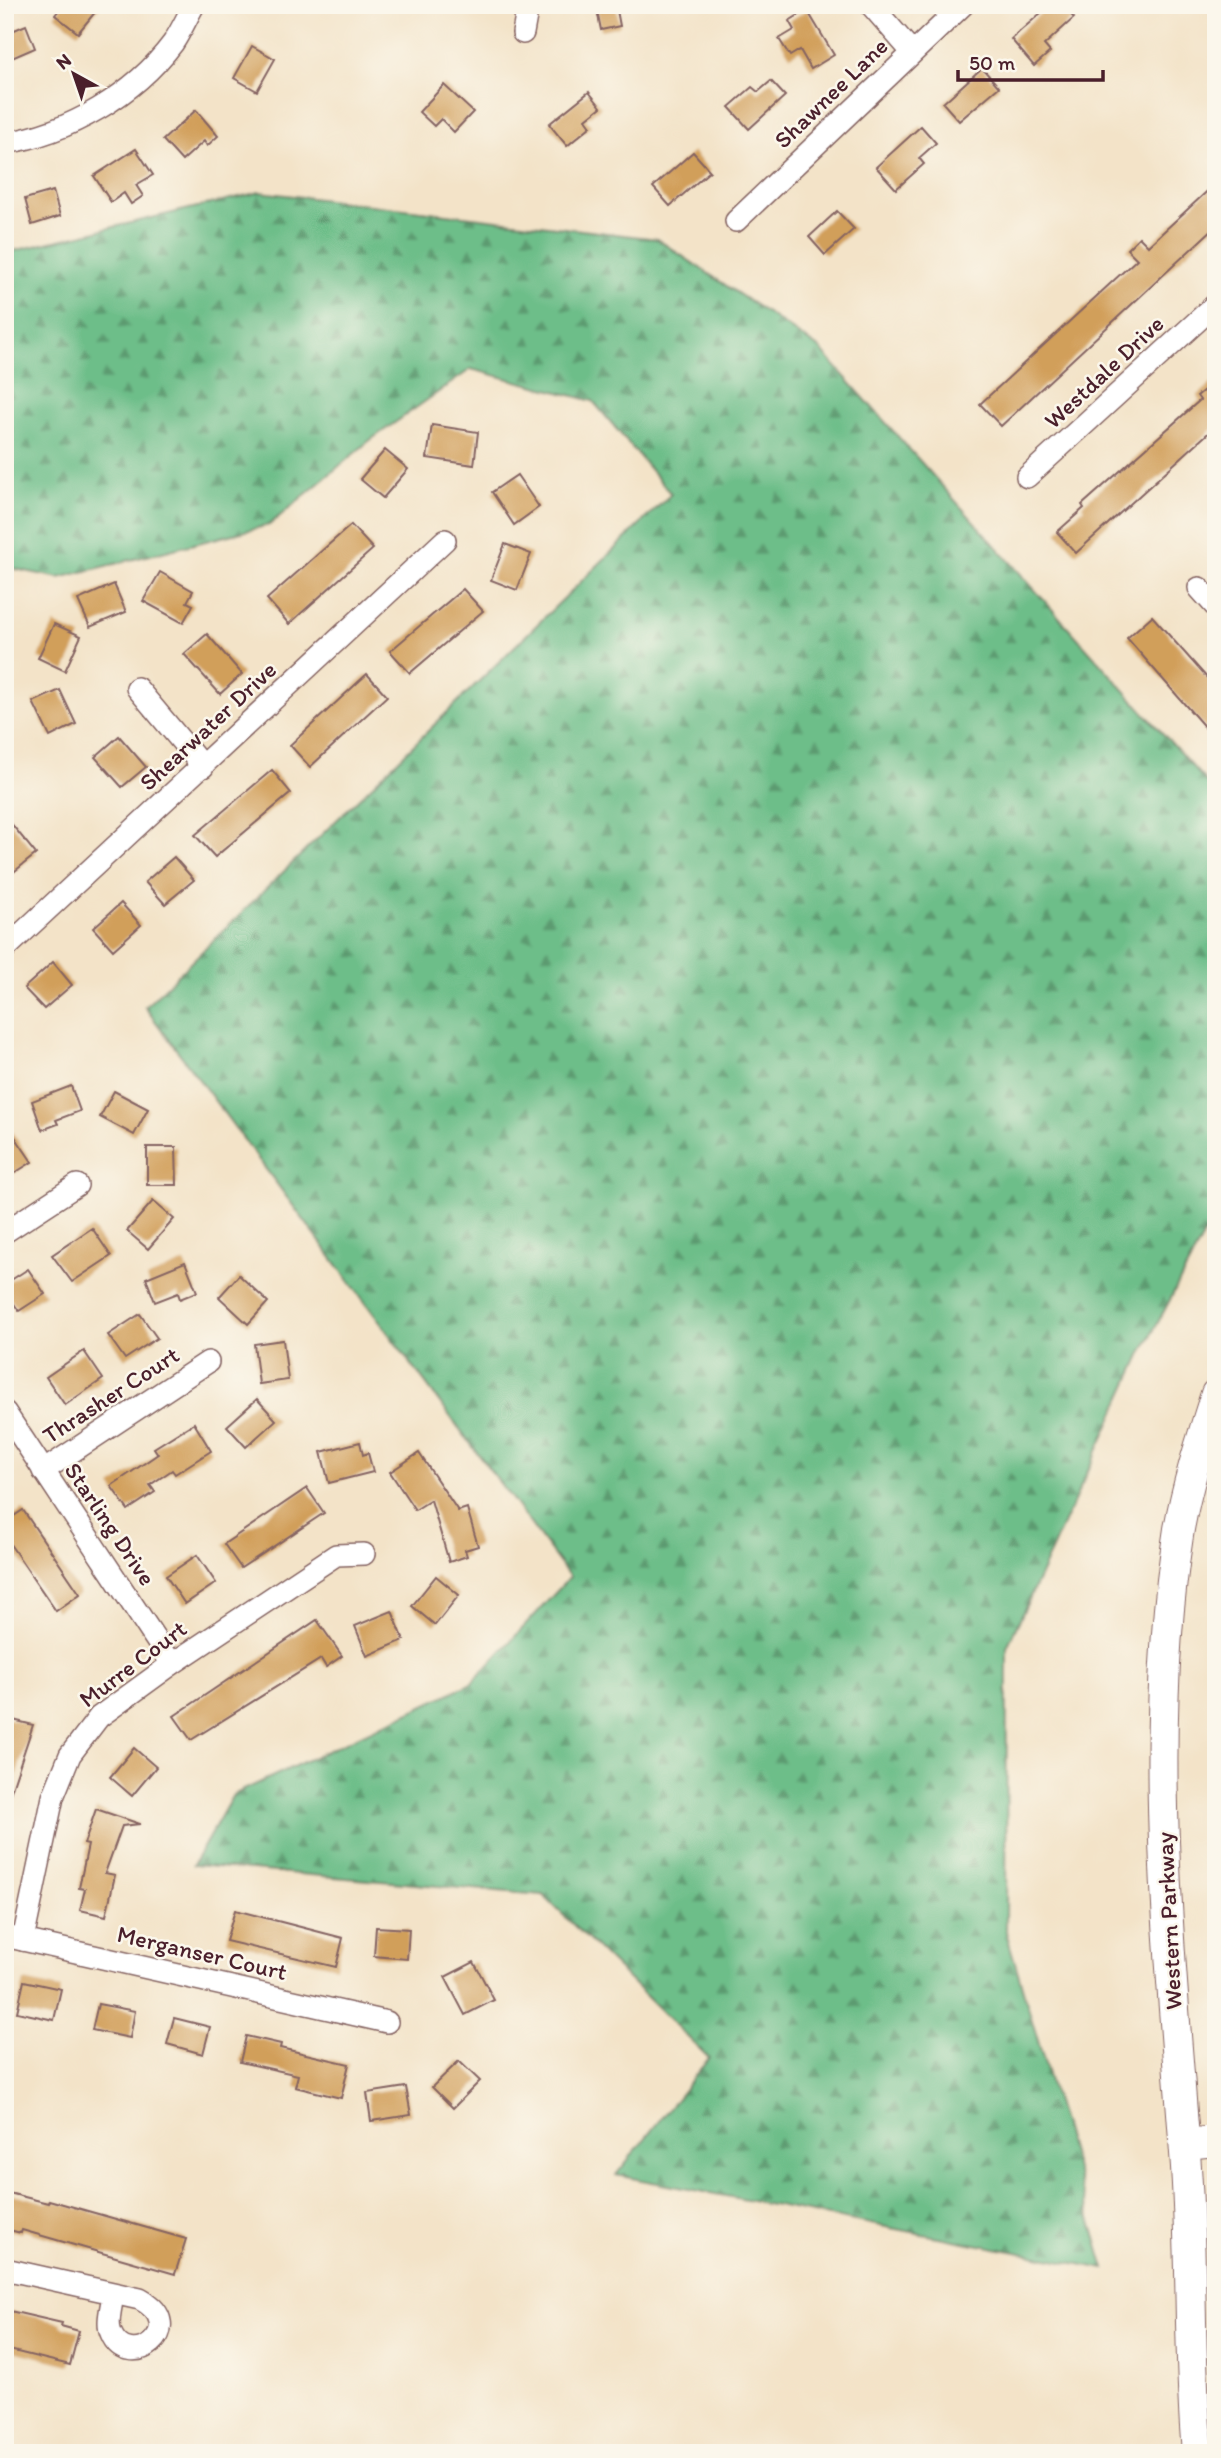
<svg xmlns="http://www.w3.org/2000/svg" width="1221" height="2458" viewBox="0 0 1221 2458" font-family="Itim,sans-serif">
<defs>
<pattern id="forest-firs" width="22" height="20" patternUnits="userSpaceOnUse" patternTransform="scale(1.75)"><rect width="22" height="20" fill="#6dbe89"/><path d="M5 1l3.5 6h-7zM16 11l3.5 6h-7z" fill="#5c9a70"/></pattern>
</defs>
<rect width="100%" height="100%" fill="#fbf7ec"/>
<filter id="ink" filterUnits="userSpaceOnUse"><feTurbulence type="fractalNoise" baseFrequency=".0143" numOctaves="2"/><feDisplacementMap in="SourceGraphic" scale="14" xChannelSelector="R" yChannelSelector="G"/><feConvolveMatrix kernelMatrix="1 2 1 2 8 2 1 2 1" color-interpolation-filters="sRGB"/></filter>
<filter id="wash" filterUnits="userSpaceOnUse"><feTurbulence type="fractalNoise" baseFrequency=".00686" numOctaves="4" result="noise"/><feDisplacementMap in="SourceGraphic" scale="28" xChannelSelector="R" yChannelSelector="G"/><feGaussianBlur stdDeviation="1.57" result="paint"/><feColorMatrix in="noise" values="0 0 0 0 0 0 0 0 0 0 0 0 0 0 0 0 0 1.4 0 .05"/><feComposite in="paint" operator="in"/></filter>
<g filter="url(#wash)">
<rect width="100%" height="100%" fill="#f3e3c8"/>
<polygon fill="url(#forest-firs)" stroke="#5c6e5a" stroke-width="2" points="260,192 657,239 820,349 1216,793 1216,1212 1142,1353 1007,1647 1006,1932 1105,2269 616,2175 709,2058 543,1895 193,1865 233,1795 472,1683 570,1577 145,1007 671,494 593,401 471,369 369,441 269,525 59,578 5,567 5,253"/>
<g id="blocks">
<g fill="#d19f5a">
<polygon points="63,5 101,5 78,33 55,15"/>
<polygon points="596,5 616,5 620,26 601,30"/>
<polygon points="1050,5 1063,5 1074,18 1044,45 1050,52 1034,66 1011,39"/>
<polygon points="807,10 834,55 811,69 800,50 790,56 779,39 794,30 789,21"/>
<polygon points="26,25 35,48 5,61 5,34"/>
<polygon points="252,46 275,59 257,91 234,78"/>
<polygon points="982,68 999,87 959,121 943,103"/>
<polygon points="771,81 785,96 749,129 729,107 752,87 758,92"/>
<polygon points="444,85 473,112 454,132 441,119 434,126 419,112"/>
<polygon points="589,92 601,107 586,119 591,126 567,146 549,124"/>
<polygon points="196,110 218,136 207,146 204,141 182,161 163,140"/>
<polygon points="921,126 936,143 919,158 924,164 896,189 876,167"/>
<polygon points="136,149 153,175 136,185 143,196 131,204 124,193 111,202 94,176"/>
<polygon points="693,152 710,171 670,206 653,187"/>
<polygon points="1216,183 1216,226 1001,426 980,404 1137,259 1127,249 1139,237 1148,246"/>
<polygon points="53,191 60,216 32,225 25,199"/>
<polygon points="837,211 854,229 825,255 809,237"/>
<polygon points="1216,380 1216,426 1076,553 1057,532 1084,508 1082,505 1200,400 1197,396"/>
<polygon points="432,425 478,432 474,465 427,458"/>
<polygon points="385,450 408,469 383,498 360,479"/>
<polygon points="517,475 539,507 514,525 492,492"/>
<polygon points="351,525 373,549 289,624 267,599"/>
<polygon points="505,544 531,554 517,590 491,580"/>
<polygon points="160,572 193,591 187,602 193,605 183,623 143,601"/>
<polygon points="114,584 126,612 90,627 78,600"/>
<polygon points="463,589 483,611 410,673 390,651"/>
<polygon points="1152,616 1216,688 1216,721 1207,730 1127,638"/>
<polygon points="54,624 81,636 65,671 38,658"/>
<polygon points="207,634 242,674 220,694 184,654"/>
<polygon points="367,674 387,696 310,767 290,745"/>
<polygon points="60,690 76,724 50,737 33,702"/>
<polygon points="119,736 146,767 122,787 95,757"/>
<polygon points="272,770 291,793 215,857 195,835"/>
<polygon points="5,816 36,854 5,879"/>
<polygon points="174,857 194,880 165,904 145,882"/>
<polygon points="121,903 141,925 113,950 93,928"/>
<polygon points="53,962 72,985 44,1009 24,988"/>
<polygon points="71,1086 80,1111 56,1120 58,1124 42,1130 32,1101"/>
<polygon points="114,1091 148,1109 134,1135 100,1117"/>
<polygon points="5,1122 32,1162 5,1179"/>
<polygon points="147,1147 176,1147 177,1185 147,1185"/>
<polygon points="153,1201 174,1219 148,1249 127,1231"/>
<polygon points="92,1228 111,1256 72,1282 52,1255"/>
<polygon points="185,1262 197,1292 180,1299 178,1293 155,1302 146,1278"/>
<polygon points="28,1269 45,1294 19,1311 5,1291 5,1284"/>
<polygon points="239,1275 268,1302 248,1324 219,1297"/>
<polygon points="140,1314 157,1338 125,1359 108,1335"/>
<polygon points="283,1340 288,1380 259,1384 254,1344"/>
<polygon points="84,1351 103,1379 65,1405 46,1377"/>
<polygon points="257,1399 276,1420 246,1447 227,1426"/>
<polygon points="194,1423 211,1451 175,1474 172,1470 150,1485 155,1492 128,1510 111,1486 158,1454 154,1448"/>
<polygon points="360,1442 363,1455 368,1453 373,1472 329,1483 321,1452"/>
<polygon points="419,1453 458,1511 467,1508 478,1546 465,1550 467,1556 449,1562 431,1500 415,1510 390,1472"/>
<polygon points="307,1488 324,1513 241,1568 224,1544"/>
<polygon points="23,1510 80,1594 56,1611 5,1537 5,1522"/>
<polygon points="197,1555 216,1583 185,1604 166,1576"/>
<polygon points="436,1576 459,1595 435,1625 412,1606"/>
<polygon points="392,1611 404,1640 367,1656 355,1626"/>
<polygon points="317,1620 342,1656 326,1667 321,1659 191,1740 174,1716"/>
<polygon points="5,1718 33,1725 10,1794 5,1794"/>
<polygon points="134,1748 156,1767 132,1796 110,1777"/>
<polygon points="96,1809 140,1824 122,1826 105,1873 115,1875 106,1916 80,1910 85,1889 79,1888 88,1845 84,1844"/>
<polygon points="235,1910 343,1938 336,1967 226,1941"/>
<polygon points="376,1927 409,1929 407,1959 374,1956"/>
<polygon points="474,1962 494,2000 465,2015 445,1977"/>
<polygon points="24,1981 61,1989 54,2020 17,2012"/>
<polygon points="98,2004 135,2011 130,2038 92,2030"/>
<polygon points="174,2018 210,2027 203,2054 167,2044"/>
<polygon points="246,2036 281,2044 280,2048 349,2064 341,2098 295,2087 298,2075 240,2062"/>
<polygon points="459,2061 480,2081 453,2108 432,2087"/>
<polygon points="406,2087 411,2115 371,2121 367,2093"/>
<polygon points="5,2192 48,2203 49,2200 186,2239 175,2274 22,2230 21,2233 5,2229"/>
<polygon points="10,2311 62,2323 61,2326 79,2331 70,2365 5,2349 5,2314 9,2315"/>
</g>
</g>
</g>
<g filter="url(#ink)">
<use href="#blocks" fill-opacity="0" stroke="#856462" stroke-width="2"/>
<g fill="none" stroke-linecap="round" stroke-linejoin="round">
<defs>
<g id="minor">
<polyline points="871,5 912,52"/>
<polyline points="523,33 528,5"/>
<path d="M5,143C69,133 134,95 173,43C181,31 187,17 194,5"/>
<polyline points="736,221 963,5"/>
<polyline points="1027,477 1216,304"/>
<polyline points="1199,588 1216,607"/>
<polyline points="137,688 203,767"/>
<polyline points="5,949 445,540"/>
<polyline points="5,1232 77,1185"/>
<polyline points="5,1412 172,1664"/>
<polyline points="43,1471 208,1362"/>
<polyline points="5,1936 387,2022"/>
<polyline points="23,1940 53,1797 70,1755 99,1717 172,1664 336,1555 364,1554"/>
<path d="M5,2269L140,2299C193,2328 128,2375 111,2333C106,2322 112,2306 113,2294"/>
</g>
<g id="secondary">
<polyline points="1185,2144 1216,2141"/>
<path d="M1197,2453C1188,2353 1193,2253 1185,2153C1170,1946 1146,1736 1179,1529C1187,1484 1202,1438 1216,1394"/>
</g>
</defs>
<use href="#minor" stroke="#856462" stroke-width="24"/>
<use href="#secondary" stroke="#856462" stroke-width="32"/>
<use href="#minor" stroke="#fff" stroke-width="21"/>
<use href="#secondary" stroke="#fff" stroke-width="30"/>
</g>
</g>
<g text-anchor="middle" stroke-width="5" stroke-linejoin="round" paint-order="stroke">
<g font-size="24" fill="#4a1f2b" stroke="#fbf7ec">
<text transform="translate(831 93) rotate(-44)" y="8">Shawnee Lane</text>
<text transform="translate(1104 372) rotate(-43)" y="8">Westdale Drive</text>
<text transform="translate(208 726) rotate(-43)" y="8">Shearwater Drive</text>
<text transform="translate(111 1395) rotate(-33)" y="8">Thrasher Court</text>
<text transform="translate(110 1524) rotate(56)" y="8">Starling Drive</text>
<text transform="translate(133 1664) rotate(-37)" y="8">Murre Court</text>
<text transform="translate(1169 1921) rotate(-93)" y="8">Western Parkway</text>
<text transform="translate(202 1953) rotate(13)" y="8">Merganser Court</text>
</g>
</g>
<rect width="1221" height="2458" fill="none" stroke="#fbf7ec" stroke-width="28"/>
<g transform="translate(74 74) rotate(320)" stroke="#fbf7ec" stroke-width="5" paint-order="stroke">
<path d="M0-5L12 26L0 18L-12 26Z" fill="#4a1f2b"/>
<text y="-10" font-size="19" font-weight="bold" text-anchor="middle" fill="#4a1f2b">N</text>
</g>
<path d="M958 70v10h145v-10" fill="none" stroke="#4a1f2b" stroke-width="3.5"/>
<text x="969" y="70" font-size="21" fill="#4a1f2b" stroke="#fbf7ec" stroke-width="5" paint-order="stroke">50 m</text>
</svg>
